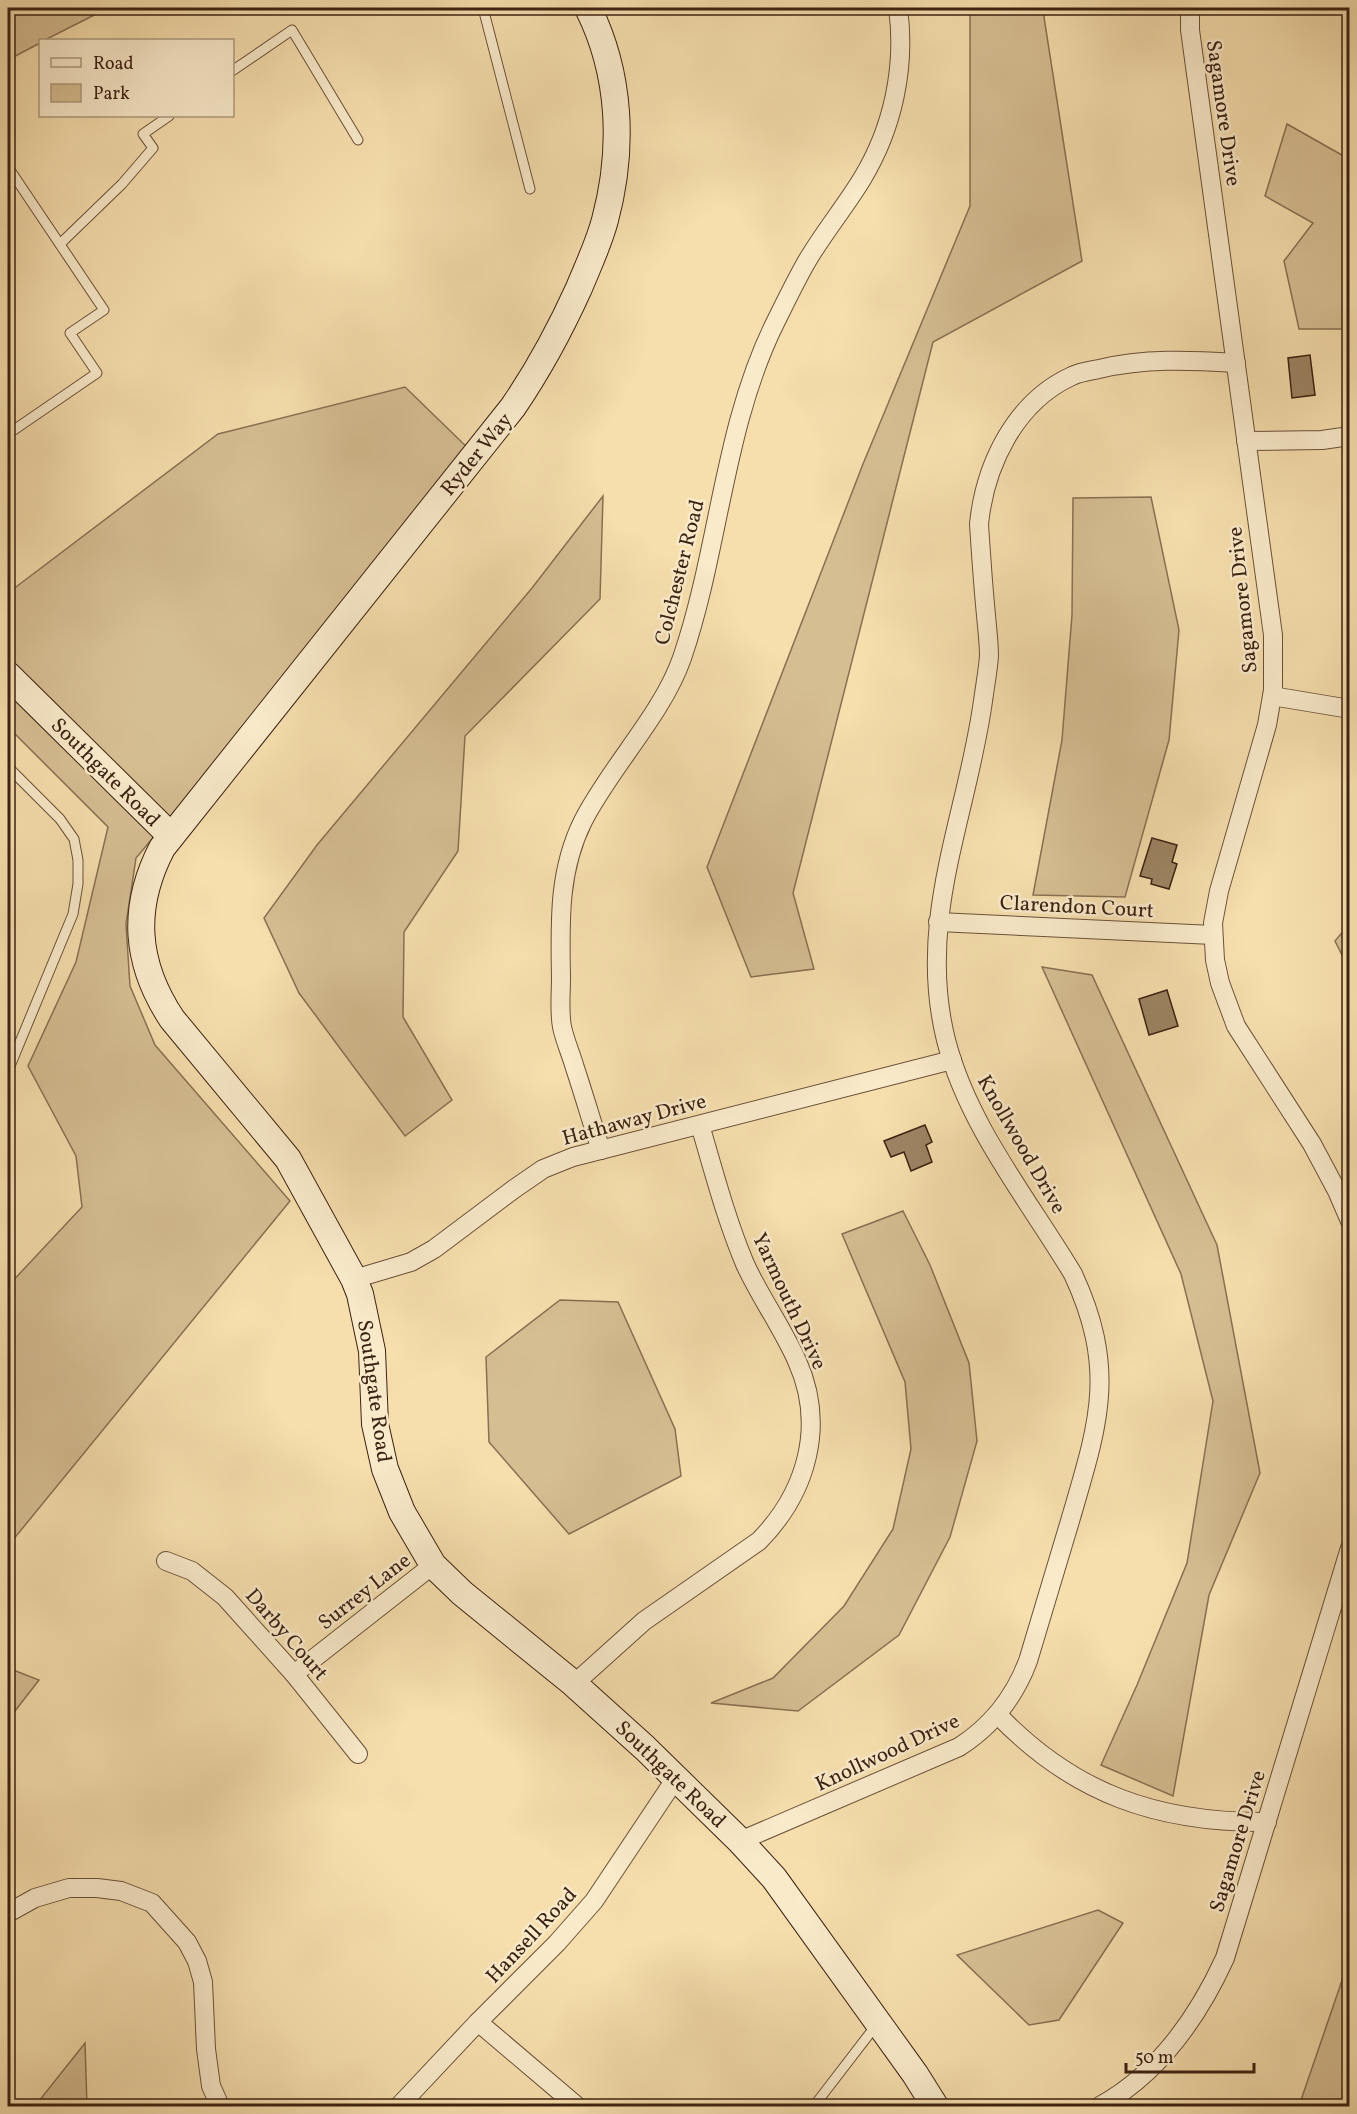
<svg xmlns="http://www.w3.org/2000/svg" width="1357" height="2114" viewBox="0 0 1357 2114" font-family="Vollkorn,serif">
<rect width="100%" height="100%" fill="#f6dead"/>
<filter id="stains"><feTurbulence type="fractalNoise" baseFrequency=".00333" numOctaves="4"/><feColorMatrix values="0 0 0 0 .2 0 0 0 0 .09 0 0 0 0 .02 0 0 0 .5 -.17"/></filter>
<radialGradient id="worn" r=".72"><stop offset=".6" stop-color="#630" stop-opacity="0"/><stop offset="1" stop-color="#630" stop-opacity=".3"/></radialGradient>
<g fill="#d6be93" stroke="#897053" stroke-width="1.5">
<polygon points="8,8 108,8 45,40 40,40 40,43 8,60"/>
<polygon points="970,8 1048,8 1044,17 1082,261 933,342 793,893 814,969 751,977 707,867 863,464 970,206"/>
<polygon points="1287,124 1349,159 1349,329 1299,329 1284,261 1313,223 1265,196"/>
<polygon points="405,387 474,454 136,858 126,924 130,986 155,1045 290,1201 8,1546 8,1286 82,1207 76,1156 28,1066 76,962 108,827 8,727 8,593 218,434"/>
<polygon points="603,496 600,599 465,736 458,851 404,932 403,1017 452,1100 405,1136 299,993 264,918 317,845 532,588"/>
<polygon points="1151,497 1179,630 1169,740 1125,897 1033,895 1062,740 1072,615 1073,498"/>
<polygon points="1349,924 1349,969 1335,941"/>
<polygon points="1042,967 1092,975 1217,1245 1260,1473 1209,1595 1173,1796 1101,1765 1137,1685 1187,1563 1213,1401 1181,1274"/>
<polygon points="903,1211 930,1265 969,1363 977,1441 950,1537 899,1635 798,1711 711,1703 773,1678 844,1606 893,1529 911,1449 905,1382 842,1234"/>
<polygon points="560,1300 618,1302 675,1429 681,1476 569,1534 489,1442 486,1357"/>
<polygon points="8,1668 39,1680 8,1720"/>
<polygon points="1098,1910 1123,1923 1059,2020 1029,2025 957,1955"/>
<polygon points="1349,1960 1349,2106 1299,2106"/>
<polygon points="85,2043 87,2106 35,2106"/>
</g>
<g fill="#9d8463" stroke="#3c2213" stroke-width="1.5">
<polygon points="1310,355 1315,395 1292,398 1288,358"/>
<polygon points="1152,838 1177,845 1172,862 1177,864 1169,889 1151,884 1152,879 1140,876"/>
<polygon points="1167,990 1178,1026 1149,1035 1139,999"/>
<polygon points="925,1125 932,1142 926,1145 932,1162 911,1171 904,1152 891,1157 884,1141"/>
</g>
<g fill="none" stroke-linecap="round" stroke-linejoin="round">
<defs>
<g id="lane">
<polyline points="483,8 530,189"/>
<polyline points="232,71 292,30 358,140"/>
<polyline points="8,167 104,310 70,333 97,373 8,434"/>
<polyline points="60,244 122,184 153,148 143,134 169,116"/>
<polyline points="8,767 60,819 74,839 78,860 78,884 73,914 8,1071"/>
<polyline points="814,2106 877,2024"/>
</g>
<g id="street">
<polyline points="1190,8 1190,30 1273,635 1273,690 1267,725 1219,891 1213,923 1215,960 1220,983 1236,1026 1312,1144 1337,1191 1350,1221"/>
<polyline points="1246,441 1322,440 1350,436"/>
<polyline points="1272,696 1350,709"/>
<polyline points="938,922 1213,935"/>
<path d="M601,1150C592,1123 584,1095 575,1068C571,1054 565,1041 562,1027C559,1011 561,993 561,978C560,923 558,871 583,821C611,766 662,715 682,658C720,547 723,427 776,321C786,301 796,280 807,261C824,232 845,207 862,179C893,128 906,67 898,8"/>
<polyline points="354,1279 411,1262 434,1249 514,1189 543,1169 573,1157 952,1060"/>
<polyline points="166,1561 192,1571 225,1597 294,1674 358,1754"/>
<polyline points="294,1674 433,1565"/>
<path d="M574,1684L644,1621L759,1541C807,1492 826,1425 797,1361C782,1327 760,1297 745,1264C726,1219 714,1172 700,1125"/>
<path d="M998,1715C1074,1794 1158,1823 1267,1822"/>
<path d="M740,1841L959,1747C992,1726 1014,1698 1028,1661C1042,1614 1056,1567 1070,1521C1098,1425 1118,1371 1073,1274C1028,1199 968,1126 946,1040C916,920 967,817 983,701C985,686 988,670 989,656C989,642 987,628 986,615C983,585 981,554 979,524C985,465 1015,402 1072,376C1080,372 1090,371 1099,369C1144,358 1190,360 1236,363"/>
<polyline points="8,1913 35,1898 69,1888 97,1888 121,1891 152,1903 187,1942 197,1961 203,1982 206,2049 211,2086 220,2106"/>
<polyline points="478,2022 577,2106"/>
<polyline points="399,2106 478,2022 557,1943 594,1901 676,1778"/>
<path d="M1100,2106C1158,2074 1198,2017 1225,1958L1350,1548"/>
</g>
<g id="secondary">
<path d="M588,8C621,74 624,149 605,220C599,243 588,266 579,288C560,330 539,369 513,407L162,848C131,908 135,963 172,1019L288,1159L354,1279L360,1294L372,1351L375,1424L385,1469L402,1512L433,1565L462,1593L574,1684L645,1748L740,1841L774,1878L915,2074L935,2106"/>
<polyline points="8,675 170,835"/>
</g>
</defs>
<use href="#lane" stroke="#6a513a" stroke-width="11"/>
<use href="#street" stroke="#6a513a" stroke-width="20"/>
<use href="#secondary" stroke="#3c2213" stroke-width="28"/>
<use href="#lane" stroke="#f9eaca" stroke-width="9"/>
<use href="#street" stroke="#f9eaca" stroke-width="18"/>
<use href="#secondary" stroke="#f9eaca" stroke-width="26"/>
</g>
<g text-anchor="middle" stroke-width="5" stroke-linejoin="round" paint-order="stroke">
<g font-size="21" fill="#3c2213" stroke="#f9eaca">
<text transform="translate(1224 113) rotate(82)" y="7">Sagamore Drive</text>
<text transform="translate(476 454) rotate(-51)" y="7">Ryder Way</text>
<text transform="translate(679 572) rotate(-76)" y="7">Colchester Road</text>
<text transform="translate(1242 600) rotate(-96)" y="7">Sagamore Drive</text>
<text transform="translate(106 772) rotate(45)" y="7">Southgate Road</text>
<text transform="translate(1077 906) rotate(3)" y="7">Clarendon Court</text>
<text transform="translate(634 1119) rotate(-15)" y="7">Hathaway Drive</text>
<text transform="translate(1022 1144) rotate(60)" y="7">Knollwood Drive</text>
<text transform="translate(790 1301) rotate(65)" y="7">Yarmouth Drive</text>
<text transform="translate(375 1391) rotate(82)" y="7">Southgate Road</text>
<text transform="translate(364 1591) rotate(-38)" y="7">Surrey Lane</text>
<text transform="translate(287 1634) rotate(49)" y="7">Darby Court</text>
<text transform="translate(887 1752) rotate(-25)" y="7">Knollwood Drive</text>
<text transform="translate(671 1774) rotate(44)" y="7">Southgate Road</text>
<text transform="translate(1237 1841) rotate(-73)" y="7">Sagamore Drive</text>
<text transform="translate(531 1935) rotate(-47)" y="7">Hansell Road</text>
</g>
</g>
<rect width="1357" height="2114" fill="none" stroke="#f6dead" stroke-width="30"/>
<rect x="9" y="9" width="1339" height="2096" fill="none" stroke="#3c2213" stroke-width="3"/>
<rect x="15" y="15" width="1327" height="2084" fill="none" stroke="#3c2213" stroke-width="1.5"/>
<rect x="39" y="39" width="195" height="78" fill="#f9eaca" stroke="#ad9a81" stroke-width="1.5"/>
<rect x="51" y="58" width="30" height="9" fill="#f9eaca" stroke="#ad9a81" stroke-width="1.5"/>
<text x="93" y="69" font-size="18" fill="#3c2213">Road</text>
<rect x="51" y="84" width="30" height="18" fill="#d6be93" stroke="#ad9a81" stroke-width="1.5"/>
<text x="93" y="99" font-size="18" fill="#3c2213">Park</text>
<path d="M1126 2063v9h128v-9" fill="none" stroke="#3c2213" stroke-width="3"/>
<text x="1135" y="2063" font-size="18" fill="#3c2213" stroke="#f9eaca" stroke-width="4.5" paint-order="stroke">50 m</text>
<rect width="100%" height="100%" filter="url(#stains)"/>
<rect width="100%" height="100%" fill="url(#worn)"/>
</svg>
